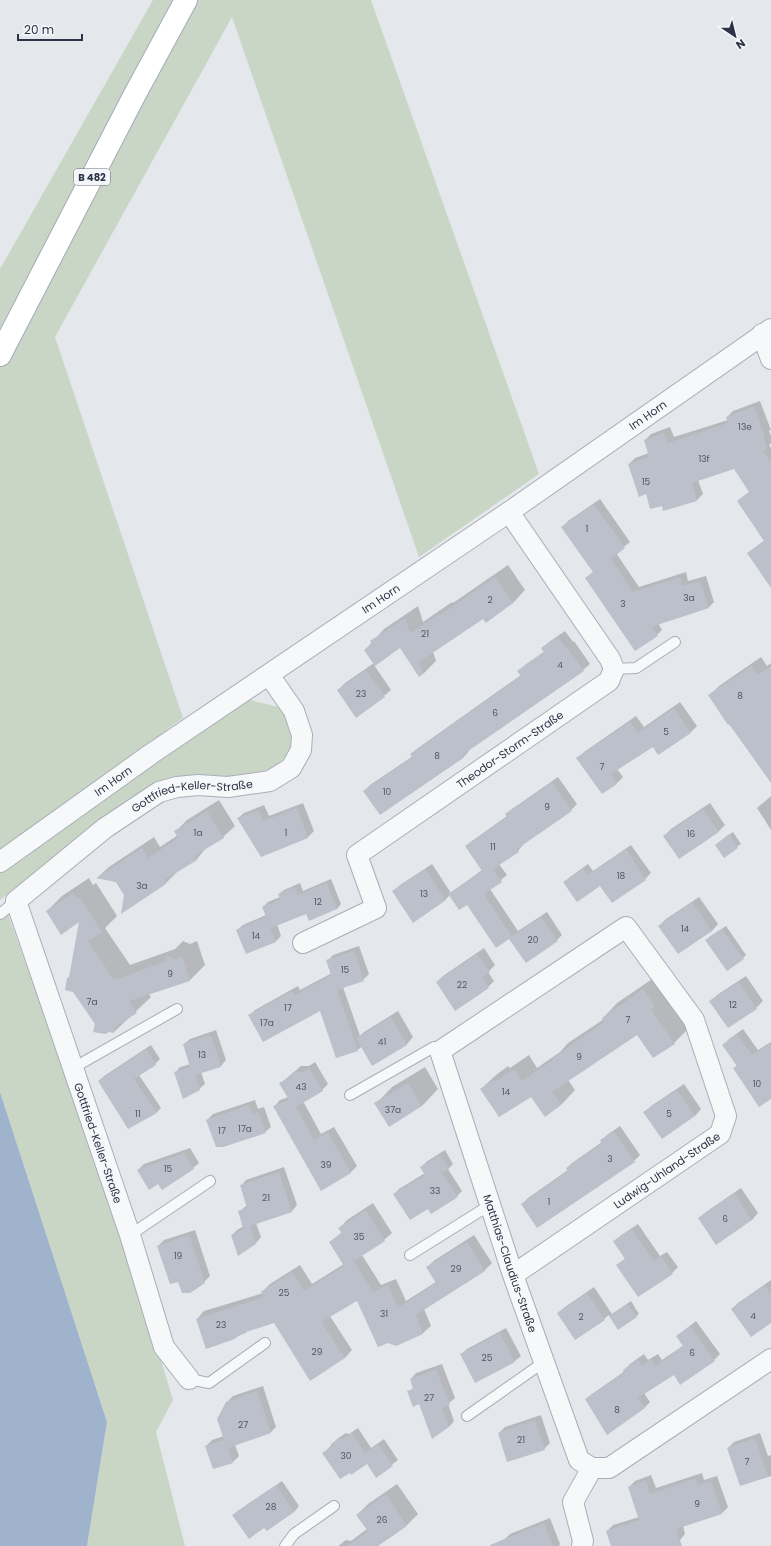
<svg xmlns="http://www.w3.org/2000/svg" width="771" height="1546" viewBox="0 0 771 1546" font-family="Poppins,sans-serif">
<rect width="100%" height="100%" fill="#e4e7ec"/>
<g fill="#c9d6c5">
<polygon points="153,0 371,0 539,474 419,557 232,17 55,337 183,718 167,729 169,751 250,700 282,708 295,740 288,754 275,767 238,780 210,778 98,822 0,900 0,269"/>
<polygon points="8,914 126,1245 173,1400 156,1432 185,1546 87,1546 107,1422 0,1092 0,921"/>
</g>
<polygon fill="#9fb4cc" points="0,1092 107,1422 87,1546 0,1546"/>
<g fill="#0003">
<polygon points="760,401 771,430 769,431 771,436 771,443 769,445 771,448 771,571 748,553 765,540 738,501 750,491 734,468 698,480 703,494 697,500 664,510 663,505 646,493 629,464 635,458 649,453 645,440 651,434 670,427 674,437 728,420 727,417 733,411"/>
<polygon points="600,499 630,542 616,553 639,587 686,572 688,581 706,576 714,602 709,607 658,623 662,630 657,635 587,578 594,571 563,527 568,521"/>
<polygon points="508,565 525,590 513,603 483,618 433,652 436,661 423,674 400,647 374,665 391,690 384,696 338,690 345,683 374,663 365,650 384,629 418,606 423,622 452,602 453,603"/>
<polygon points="565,631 573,642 574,641 590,664 583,670 468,750 469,751 463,758 380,814 364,791 370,785 413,756 411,754 418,748 521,675 518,671 525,665 545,651 542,648 549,642"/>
<polygon points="761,657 767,666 771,663 771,781 710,695 719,686"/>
<polygon points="680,702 697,726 691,732 659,754 653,746 617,769 623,777 617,783 602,793 578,758 584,752 636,716 644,727"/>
<polygon points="558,777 577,804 571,810 522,844 523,845 518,851 499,864 507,875 490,889 518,931 547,912 562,935 557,940 510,937 467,904 450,895 445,900 394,891 400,885 432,864 451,893 482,870 466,846 472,841 507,816 506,814 512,809"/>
<polygon points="771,796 771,830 757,808"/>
<polygon points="219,800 235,826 223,837 207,847 196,860 177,872 166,883 125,895 116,882 98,877 109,867 154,837 160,847 178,835 175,832 187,820"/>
<polygon points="303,803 314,831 308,837 261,856 238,818 244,813 264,805 269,816"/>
<polygon points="710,803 725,825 718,832 664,836 671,829"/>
<polygon points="733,832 741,844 724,856 716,845"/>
<polygon points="631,845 651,873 645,879 612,902 600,885 565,882 570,877 588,864 593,871"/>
<polygon points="89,878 93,885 96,883 98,886 117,916 105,928 130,965 175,949 183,941 190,944 197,941 205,965 190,980 149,994 151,997 114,1032 96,1024 70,977 81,920 47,911 62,896"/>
<polygon points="331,879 341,904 337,909 306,912 277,924 281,936 276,941 247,953 237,930 243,925 266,915 263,907 268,902 280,897 279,894 284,890 300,883 303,891"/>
<polygon points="699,897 718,924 712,931 659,926 666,919"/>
<polygon points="726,926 746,955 743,958 709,937"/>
<polygon points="359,946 369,974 363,980 343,987 360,1036 364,1032 398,1011 413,1037 407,1044 372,1064 362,1046 358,1050 321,1009 250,1015 255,1010 298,986 300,990 332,973 328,960 333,955"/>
<polygon points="484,948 495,965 488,972 494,981 488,987 437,982 443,976"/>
<polygon points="658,975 688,1029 674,1043 638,1033 568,1080 575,1090 561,1105 531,1095 481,1089 496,1075 508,1066 510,1068 529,1055 537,1068 560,1052 568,1043 604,1019 603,1018 617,1003"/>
<polygon points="746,976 763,1001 756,1008 728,1027 711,1001 717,995"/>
<polygon points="743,1029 758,1050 771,1042 771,1098 734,1068 737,1065 723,1045 729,1039"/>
<polygon points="216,1030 226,1060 221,1066 201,1072 205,1084 199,1089 175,1073 180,1067 191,1064 184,1044 190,1039"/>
<polygon points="151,1045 160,1059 155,1064 139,1075 161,1108 156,1113 99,1081 104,1076"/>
<polygon points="315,1062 328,1084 322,1090 303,1101 321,1134 334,1127 357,1166 351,1172 321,1189 274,1107 280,1100 289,1097 281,1083 301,1066 309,1066"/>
<polygon points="425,1067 438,1089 422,1106 376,1104 392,1087"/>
<polygon points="684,1084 701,1109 695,1116 645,1113 651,1106"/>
<polygon points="255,1100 258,1109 264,1107 271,1127 265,1132 207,1120 213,1114"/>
<polygon points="620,1126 640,1155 634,1161 538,1226 522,1204 528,1198 568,1170 567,1168 572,1163 602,1142 601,1141 607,1135"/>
<polygon points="190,1148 199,1163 193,1168 158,1183 138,1170 144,1164"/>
<polygon points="445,1150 453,1164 448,1169 462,1191 457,1196 428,1207 395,1194 399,1189 425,1173 422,1167 426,1162"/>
<polygon points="284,1167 297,1205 292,1211 256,1223 261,1237 256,1243 239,1254 232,1235 237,1230 244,1226 239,1212 247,1205 241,1186 246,1180"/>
<polygon points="741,1188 758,1213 752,1220 699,1218 706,1212"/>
<polygon points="373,1203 392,1233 384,1240 362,1255 381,1285 396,1279 406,1301 436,1282 427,1267 435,1260 474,1235 492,1263 484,1271 424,1309 431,1326 423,1333 396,1345 357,1299 330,1316 352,1350 345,1358 274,1322 247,1331 235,1338 197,1319 204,1311 263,1293 262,1292 270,1284 300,1265 312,1284 344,1264 330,1242 342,1232 340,1228 347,1220"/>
<polygon points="638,1224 660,1256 667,1252 678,1267 672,1273 617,1265 626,1258 614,1242 620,1236"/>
<polygon points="195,1230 210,1276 204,1282 178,1280 158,1246 164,1240"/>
<polygon points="771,1280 771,1322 732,1309 738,1303"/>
<polygon points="594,1287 612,1314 631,1301 639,1314 618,1329 609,1315 604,1319 558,1313 565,1307"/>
<polygon points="696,1321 720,1354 714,1360 680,1383 674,1374 644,1393 650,1402 644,1408 586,1399 592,1394 625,1371 624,1370 630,1364 644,1354 648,1360 658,1354 662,1360 684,1345 677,1336"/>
<polygon points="506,1328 521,1356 515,1361 461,1355 467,1349"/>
<polygon points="442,1364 455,1398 448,1404 454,1421 449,1427 419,1403 409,1392 414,1387 411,1379 416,1373"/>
<polygon points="263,1386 276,1427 271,1432 235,1445 239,1456 233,1462 206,1446 212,1440 224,1436 226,1403 233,1396"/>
<polygon points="541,1415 550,1443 544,1449 499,1433 505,1427"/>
<polygon points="358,1428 371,1448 384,1439 398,1460 377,1476 368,1462 324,1453 337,1439 346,1433 349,1434"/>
<polygon points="760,1433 768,1456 771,1455 771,1476 740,1485 728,1448 734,1442"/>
<polygon points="702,1473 704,1480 717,1476 728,1507 722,1513 683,1526 685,1534 680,1540 662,1546 612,1546 607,1531 613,1525 639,1517 629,1487 635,1481 651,1475 656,1488"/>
<polygon points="282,1481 299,1506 294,1512 267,1530 265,1526 234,1515 239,1510"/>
<polygon points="397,1484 418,1514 407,1525 377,1545 378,1546 338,1546 346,1540 351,1541 367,1529 357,1515 368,1504"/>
<polygon points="550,1518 560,1544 559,1546 504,1546 504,1540 510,1534"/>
</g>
<g fill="#bbc0ca">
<polygon points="754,406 765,437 764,437 767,448 763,451 771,462 771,588 747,553 764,541 737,501 749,492 734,469 692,483 697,501 663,511 662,506 650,509 646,494 639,497 628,464 649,457 644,440 664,433 668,443 728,423 726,417"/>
<polygon points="594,504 625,548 611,559 633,592 680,577 683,586 700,581 709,608 651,627 658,636 635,651 585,578 593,572 561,527"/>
<polygon points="495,577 513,603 486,623 483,619 419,662 423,674 419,677 400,648 375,666 364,650 372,644 370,641 405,618 410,633 439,614 440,615"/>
<polygon points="558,637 566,648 567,647 584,671 461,756 463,758 380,815 363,791 412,757 410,754 521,676 517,671 544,652 541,648"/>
<polygon points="752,666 757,675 771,666 771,783 729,724 728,725 708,695"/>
<polygon points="366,670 385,697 356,718 337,690"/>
<polygon points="674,708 691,733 658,755 653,747 611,774 617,784 602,794 576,758 630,722 638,733"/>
<polygon points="552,782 572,811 517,849 519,852 493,869 502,882 484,894 512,936 541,917 558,941 526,963 509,939 496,948 467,905 459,910 448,894 482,871 465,846 507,817 505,814"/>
<polygon points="297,808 308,838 261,857 237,818 259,810 263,821"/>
<polygon points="703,809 719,832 679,859 663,836"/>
<polygon points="207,811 224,838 194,856 197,860 164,880 166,884 121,914 124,895 116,882 96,878 142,848 148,858 178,838 174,831"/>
<polygon points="729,834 738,848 724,858 715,845"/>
<polygon points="626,849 646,880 612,903 600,886 577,902 563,882 583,869 587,875"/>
<polygon points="425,869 446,900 413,923 392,891"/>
<polygon points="327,883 337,909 309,921 306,914 271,928 262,907 280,899 278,894 295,887 298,895"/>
<polygon points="73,893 77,899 80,897 83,902 102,932 88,941 114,980 164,962 167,955 174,959 182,956 190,981 129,1001 137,1013 115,1027 114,1033 109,1032 105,1034 93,1032 95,1024 73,992 65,990 67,978 69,977 79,922 61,935 46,911"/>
<polygon points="692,902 712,931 678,954 658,926"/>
<polygon points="266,917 276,942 246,954 236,930"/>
<polygon points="722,929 744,959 727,971 705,940"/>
<polygon points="354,951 364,981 337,990 358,1051 336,1058 320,1011 263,1042 248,1015 292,991 295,995 331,975 326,960"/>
<polygon points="477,954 490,972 482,978 489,988 455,1011 436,982"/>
<polygon points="739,982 757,1009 728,1028 709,1001"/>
<polygon points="643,989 655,1006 651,1010 675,1044 653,1058 637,1035 552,1092 561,1105 545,1117 531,1097 499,1117 480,1089 494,1080 495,1082 514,1069 522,1081 554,1059 553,1058 604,1022 602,1018"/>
<polygon points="391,1017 407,1045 372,1066 356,1038"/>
<polygon points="737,1034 752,1055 771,1043 771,1099 759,1107 733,1068 737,1066 722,1045"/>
<polygon points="211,1035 221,1067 195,1075 200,1090 183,1099 174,1072 190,1067 183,1044"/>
<polygon points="146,1049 156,1065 134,1079 157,1113 128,1129 98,1081"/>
<polygon points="309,1068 323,1091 296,1107 314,1140 328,1132 351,1173 321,1191 273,1106 289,1100 279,1083 291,1077 293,1072 302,1072"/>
<polygon points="408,1083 422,1106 389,1127 374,1103"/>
<polygon points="677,1090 695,1116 662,1139 643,1112"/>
<polygon points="249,1105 252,1114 258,1112 266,1133 223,1147 216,1147 206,1120"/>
<polygon points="614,1131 635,1162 537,1228 521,1204 568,1171 566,1168 602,1144 600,1140"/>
<polygon points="184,1153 194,1169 162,1190 158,1184 149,1190 137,1170"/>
<polygon points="440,1155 449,1169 442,1173 458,1197 431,1214 428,1209 410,1220 393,1194 425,1175 420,1167"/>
<polygon points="279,1172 292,1212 250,1226 256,1244 238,1256 231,1235 247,1227 243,1228 238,1211 247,1208 240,1185"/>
<polygon points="734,1193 752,1220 716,1245 698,1218"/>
<polygon points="366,1210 385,1241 354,1261 373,1292 388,1285 398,1308 436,1283 426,1267 467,1242 485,1271 416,1315 423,1334 396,1346 388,1343 378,1347 357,1301 323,1321 322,1323 345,1358 310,1381 274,1323 246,1332 246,1333 235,1337 235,1339 206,1349 196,1319 264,1297 261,1292 292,1272 304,1291 344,1266 329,1242 342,1233 338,1228"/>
<polygon points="632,1229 654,1261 661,1256 673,1274 638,1297 616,1265 625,1259 613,1241"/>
<polygon points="189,1235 205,1283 190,1293 182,1293 178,1282 170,1284 157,1246"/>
<polygon points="765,1285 771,1294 771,1323 751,1337 731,1309"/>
<polygon points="587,1293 605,1320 575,1340 557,1313"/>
<polygon points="627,1304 637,1317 618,1330 609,1316"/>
<polygon points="690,1326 715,1361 680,1385 674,1375 638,1398 645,1408 607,1435 585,1399 624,1373 623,1370 638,1360 642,1365 651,1359 656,1366 683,1346 676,1336"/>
<polygon points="500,1333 515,1362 475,1383 460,1354"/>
<polygon points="436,1369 450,1405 442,1408 449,1427 432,1439 419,1404 413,1407 407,1391 413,1389 410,1379"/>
<polygon points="257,1391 271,1433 228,1448 233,1463 213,1469 205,1446 224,1440 217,1419 226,1402"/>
<polygon points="535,1420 545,1450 507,1462 498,1433"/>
<polygon points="352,1433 365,1453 378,1444 393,1466 376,1478 367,1464 351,1475 350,1473 340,1479 322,1453 331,1447 331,1444 340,1438 342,1439"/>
<polygon points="755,1438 768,1477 740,1486 727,1448"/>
<polygon points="696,1478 698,1485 711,1481 722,1514 676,1529 682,1546 611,1546 606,1531 639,1520 628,1487 646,1480 650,1494"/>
<polygon points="276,1485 294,1512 267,1531 264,1528 249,1539 232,1515"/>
<polygon points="386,1494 407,1526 378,1546 347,1546 368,1531 356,1515"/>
<polygon points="544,1523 553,1546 490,1546 490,1545"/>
</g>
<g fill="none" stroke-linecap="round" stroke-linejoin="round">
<defs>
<g id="service">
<polyline points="614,669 636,668 675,642"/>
<polyline points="0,914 16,901"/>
<polyline points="73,1068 177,1009"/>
<polyline points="350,1095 434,1047 440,1051"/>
<polyline points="130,1235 210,1181"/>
<polyline points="410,1255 490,1205"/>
<polyline points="189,1379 209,1383 265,1343"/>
<polyline points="467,1416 544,1362"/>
<polyline points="285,1546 294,1534 334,1506"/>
</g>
<g id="minor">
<polyline points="762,334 771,359"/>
<path id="s1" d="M0,862L151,754L509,512L771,329"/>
<path id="s2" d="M303,943L376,908L357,855L609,681L614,669L610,659L509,512"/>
<path id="s3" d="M513,1275L720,1134L726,1116L694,1020L626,927L440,1051L513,1275L579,1460L592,1468H609L771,1359"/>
<path id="s4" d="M189,1379L164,1347L130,1235L16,901L105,828L159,792L177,787L198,785L228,787L270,781L291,768L301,750L302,735L294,711L269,675"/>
<polyline points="582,1546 583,1541 573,1502 592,1468"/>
</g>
<polyline id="primary" points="0,355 134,96 186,0"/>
</defs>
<use href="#service" stroke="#a9aeb7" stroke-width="12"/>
<use href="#minor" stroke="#a9aeb7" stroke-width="22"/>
<use href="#primary" stroke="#a3abb8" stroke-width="24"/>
<use href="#service" stroke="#f7f8fa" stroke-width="10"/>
<use href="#minor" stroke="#f7f8fa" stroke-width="20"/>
<use href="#primary" stroke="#fff" stroke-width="22"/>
</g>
<g text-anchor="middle" stroke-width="3.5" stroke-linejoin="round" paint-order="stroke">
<g font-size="9" fill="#4f5766">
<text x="745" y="430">13e</text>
<text x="704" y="462">13f</text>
<text x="646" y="485">15</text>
<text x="587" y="532">1</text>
<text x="689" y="601">3a</text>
<text x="490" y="603">2</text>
<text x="623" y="607">3</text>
<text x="425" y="637">21</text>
<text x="560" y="668">4</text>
<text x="361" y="697">23</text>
<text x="740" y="699">8</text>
<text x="495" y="716">6</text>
<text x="666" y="735">5</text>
<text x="437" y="759">8</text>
<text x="602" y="770">7</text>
<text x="387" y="795">10</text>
<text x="547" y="810">9</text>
<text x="198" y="836">1a</text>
<text x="286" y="836">1</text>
<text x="691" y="837">16</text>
<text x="493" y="850">11</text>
<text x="621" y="879">18</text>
<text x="142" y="889">3a</text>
<text x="424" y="897">13</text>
<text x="318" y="905">12</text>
<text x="685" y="932">14</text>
<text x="256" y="939">14</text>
<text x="533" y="943">20</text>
<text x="345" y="973">15</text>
<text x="170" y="977">9</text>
<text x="462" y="988">22</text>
<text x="92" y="1005">7a</text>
<text x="733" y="1008">12</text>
<text x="288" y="1011">17</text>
<text x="628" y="1023">7</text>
<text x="267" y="1026">17a</text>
<text x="382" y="1045">41</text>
<text x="202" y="1058">13</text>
<text x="579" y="1060">9</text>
<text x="757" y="1087">10</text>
<text x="301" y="1090">43</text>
<text x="506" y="1095">14</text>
<text x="393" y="1113">37a</text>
<text x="138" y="1117">11</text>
<text x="669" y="1117">5</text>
<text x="245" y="1132">17a</text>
<text x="222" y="1134">17</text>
<text x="610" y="1162">3</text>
<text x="326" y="1168">39</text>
<text x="168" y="1172">15</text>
<text x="435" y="1194">33</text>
<text x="266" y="1201">21</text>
<text x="549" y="1205">1</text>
<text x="725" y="1222">6</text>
<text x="359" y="1240">35</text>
<text x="178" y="1259">19</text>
<text x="456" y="1272">29</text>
<text x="284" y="1296">25</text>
<text x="384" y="1317">31</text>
<text x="753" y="1319">4</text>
<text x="581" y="1320">2</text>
<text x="221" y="1328">23</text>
<text x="317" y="1355">29</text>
<text x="692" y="1356">6</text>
<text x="487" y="1361">25</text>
<text x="429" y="1401">27</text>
<text x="617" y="1413">8</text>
<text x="243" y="1428">27</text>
<text x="521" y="1443">21</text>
<text x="346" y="1459">30</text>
<text x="747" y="1465">7</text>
<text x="697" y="1507">9</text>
<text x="271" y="1510">28</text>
<text x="382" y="1523">26</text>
</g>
<rect fill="#f4f6f9" stroke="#676e7b" stroke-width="1" x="74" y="169" width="36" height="16" rx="3"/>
<g font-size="10" font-weight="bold" fill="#2b3445">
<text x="92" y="181">B 482</text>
</g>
<g font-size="11" fill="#2b3445" stroke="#f4f6f9">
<text dy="4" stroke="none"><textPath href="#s1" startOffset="787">Im Horn</textPath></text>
<text dy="4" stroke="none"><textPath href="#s1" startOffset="463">Im Horn</textPath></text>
<text dy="4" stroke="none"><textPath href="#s2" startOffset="323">Theodor-Storm-Straße</textPath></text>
<text dy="4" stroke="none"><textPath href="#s1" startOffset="139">Im Horn</textPath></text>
<text dy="4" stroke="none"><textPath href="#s4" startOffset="722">Gottfried-Keller-Straße</textPath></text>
<text transform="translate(98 1143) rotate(71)" y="4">Gottfried-Keller-Straße</text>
<text dy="4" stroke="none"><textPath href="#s3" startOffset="186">Ludwig-Uhland-Straße</textPath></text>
<text dy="4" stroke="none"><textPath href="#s3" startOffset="933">Matthias-Claudius-Straße</textPath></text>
</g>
</g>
<g transform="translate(735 36) rotate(145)" stroke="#f4f6f9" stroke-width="3" paint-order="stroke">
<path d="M0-3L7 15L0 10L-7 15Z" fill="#2b3445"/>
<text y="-6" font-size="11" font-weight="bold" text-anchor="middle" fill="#2b3445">N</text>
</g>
<path d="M18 34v6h64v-6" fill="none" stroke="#2b3445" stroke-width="2"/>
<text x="24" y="34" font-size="12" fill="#2b3445" stroke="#f4f6f9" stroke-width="3" paint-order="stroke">20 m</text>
</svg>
